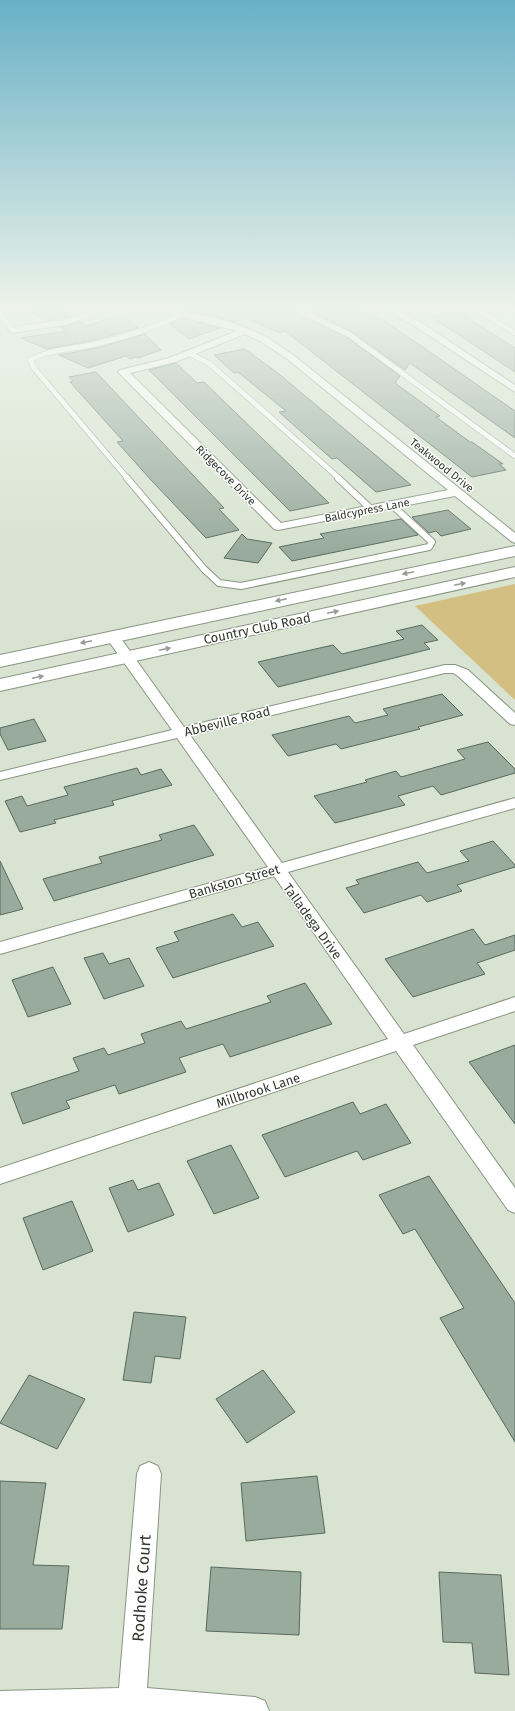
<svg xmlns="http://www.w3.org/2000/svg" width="515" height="1711" viewBox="0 0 515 1711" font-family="'Fira Sans',sans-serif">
<rect width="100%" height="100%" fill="#d8e4d1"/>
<polygon fill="#d3bf81" points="515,584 515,700 415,606"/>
<g fill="#98ab9d" stroke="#58695d">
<polygon points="30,311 61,311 70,316 47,321"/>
<polygon points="188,311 297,311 299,315 348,338 400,376 395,383 440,416 436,417 470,442 472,442 503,464 499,464 506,470 472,477 285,331 280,333 246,318 235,322"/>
<polygon points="311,311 363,311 385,321 515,411 515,438 410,363 405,370 352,332"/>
<polygon points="453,312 463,315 515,348 515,372 430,316"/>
<polygon points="123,314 138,328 95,340 47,349 21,338 66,331 59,327 80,322 87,326"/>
<polygon points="183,318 220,328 189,339 170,324"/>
<polygon points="145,334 161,350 138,358 136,357 130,359 126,356 88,368 59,355 97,348"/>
<polygon points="245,349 279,374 411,485 376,492 337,458 332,459 279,412 286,411 238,372 234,373 214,355"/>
<polygon points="176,363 197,383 204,382 329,503 290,511 149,370"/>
<polygon points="96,372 224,508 219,509 239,530 206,538 151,480 117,442 123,441 70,382 73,381 69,377"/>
<polygon points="448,510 471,529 441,536 436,531 429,533 412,517"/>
<polygon points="401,519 418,535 292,561 279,547 324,538 320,534"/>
<polygon points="242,534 247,539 272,543 258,563 224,558"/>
<polygon points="422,625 438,640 424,643 430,649 278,687 258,662 333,645 342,654 404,639 396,631"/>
<polygon points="442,694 463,715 418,727 420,729 341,749 336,744 288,756 272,735 349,716 355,723 388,715 383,709"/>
<polygon points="34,719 46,741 8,750 0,734 0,728"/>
<polygon points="488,742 515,769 515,773 441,795 433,786 398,796 405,805 335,823 314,796 367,782 365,780 396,771 401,777 465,759 457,750"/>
<polygon points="137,768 141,775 161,769 172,785 112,801 114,805 54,820 56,823 20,832 5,801 22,796 27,806 68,795 64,787"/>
<polygon points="194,825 214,855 54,901 43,879 102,863 99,857 162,840 159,835"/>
<polygon points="493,841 515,865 515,867 457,885 462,891 427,902 421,895 364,913 346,888 359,884 356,880 418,862 427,873 469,861 460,851"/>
<polygon points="0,861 23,909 0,915"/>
<polygon points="233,914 242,927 258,922 274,946 173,978 156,948 179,941 174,932"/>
<polygon points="473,929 485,945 515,935 515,950 477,963 485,974 413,997 385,959"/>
<polygon points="103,953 109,964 129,958 144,986 104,999 84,958"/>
<polygon points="53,967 71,1004 28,1017 12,980"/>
<polygon points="305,983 332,1024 230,1057 223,1044 179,1058 186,1072 119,1094 115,1085 66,1101 70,1108 23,1124 11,1093 79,1071 73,1058 104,1048 108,1055 145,1043 141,1034 181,1021 186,1029 271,1002 267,996"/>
<polygon points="515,1045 515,1124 469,1062"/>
<polygon points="353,1102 360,1114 386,1104 411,1143 363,1160 357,1151 285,1177 262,1135"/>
<polygon points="231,1145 259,1198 214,1214 187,1161"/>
<polygon points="429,1176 515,1303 515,1442 440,1318 464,1308 415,1229 403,1234 379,1195"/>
<polygon points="133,1180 138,1190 159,1183 174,1215 128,1232 109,1188"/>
<polygon points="72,1201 93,1251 43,1270 23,1218"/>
<polygon points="134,1312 186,1317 180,1359 155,1356 151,1383 123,1380"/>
<polygon points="263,1370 295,1412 247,1443 216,1399"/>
<polygon points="29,1375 85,1399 57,1449 0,1423"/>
<polygon points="317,1476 325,1533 246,1541 241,1483"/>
<polygon points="0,1481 46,1483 33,1565 69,1566 62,1629 0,1629"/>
<polygon points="211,1567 301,1572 299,1635 206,1631"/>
<polygon points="439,1572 501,1575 509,1675 475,1673 472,1643 443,1642"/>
</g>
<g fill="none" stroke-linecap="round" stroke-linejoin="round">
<defs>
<g id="lane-far1">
<polyline points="301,311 350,335 515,456"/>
<polyline points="480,311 515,333"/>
<polyline points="0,314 12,330"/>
<polyline points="189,353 210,364 340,479"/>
<path d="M128,479L34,368L30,360C50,349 74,349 96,344C126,337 154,328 181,315"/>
</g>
<g id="lane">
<polyline points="127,478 204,569 219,583 241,586 429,547 432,542 392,505"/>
<polyline points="338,478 371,509"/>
</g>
<g id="street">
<polygon points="91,311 106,311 65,325 12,333 8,330 12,327 64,320"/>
<path d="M161,311C195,311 235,321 266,337C275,342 283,349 292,354L515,533V543L511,541L455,496L278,530L274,529L118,372L120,370L169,358L237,331ZM245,334L260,341L286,358L448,490L281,523L130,373L175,362Z"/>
<polygon points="387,311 399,311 422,323 515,385 515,392 416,327"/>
<polygon points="112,632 117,633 184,727 445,665 455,665 468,670 515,713 515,725 510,724 458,676 453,673 445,673 190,735 282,863 515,798 515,808 288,872 404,1034 515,997 515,1011 413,1045 515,1188 515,1213 508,1210 396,1051 0,1184 0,1168 388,1039 274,876 0,954 0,942 268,867 177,738 0,780 0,772 172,730 105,636"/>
<polygon points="149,1462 158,1466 161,1474 147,1688 255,1697 265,1701 269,1711 0,1711 0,1691 119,1688 137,1474 140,1466"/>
</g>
<g id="secondary">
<polygon points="515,546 515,556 0,667 0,655"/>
<polygon points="515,567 515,577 0,691 0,679"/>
</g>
</defs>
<use href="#lane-far1" stroke="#899482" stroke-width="6"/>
<use href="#lane" stroke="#899482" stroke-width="8"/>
<use href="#street" stroke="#899482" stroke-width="2"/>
<use href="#secondary" stroke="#899482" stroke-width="2"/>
<use href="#lane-far1" stroke="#fff" stroke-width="5"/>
<use href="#lane" stroke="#fff" stroke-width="6"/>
<use href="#street" fill="#fff" fill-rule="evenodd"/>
<use href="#secondary" fill="#fff" fill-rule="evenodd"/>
</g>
<defs><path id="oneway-solid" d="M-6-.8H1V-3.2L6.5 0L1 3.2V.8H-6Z"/></defs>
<g fill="#989b97">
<use href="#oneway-solid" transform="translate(408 573) rotate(168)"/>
<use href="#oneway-solid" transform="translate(460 584) rotate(-12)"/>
<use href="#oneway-solid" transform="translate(281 600) rotate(168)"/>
<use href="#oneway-solid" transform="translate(333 612) rotate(-12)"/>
<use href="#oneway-solid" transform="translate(86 642) rotate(168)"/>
<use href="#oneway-solid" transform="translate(165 649) rotate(-12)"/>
<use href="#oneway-solid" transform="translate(38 677) rotate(-12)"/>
</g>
<linearGradient id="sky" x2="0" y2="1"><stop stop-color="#68b0c6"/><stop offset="0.56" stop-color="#edf3ea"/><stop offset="1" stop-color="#edf3ea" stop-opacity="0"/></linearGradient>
<rect width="515" height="551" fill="url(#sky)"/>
<g text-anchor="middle" stroke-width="3" stroke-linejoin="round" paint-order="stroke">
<g font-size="11" fill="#32372f" stroke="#fff">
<text transform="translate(442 465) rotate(39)" y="4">Teakwood Drive</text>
<text transform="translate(226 475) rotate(45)" y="4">Ridgecove Drive</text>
<text transform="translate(367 510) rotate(-11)" y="4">Baldcypress Lane</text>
</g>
<g font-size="13" fill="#32372f" stroke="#fff">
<text transform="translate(257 628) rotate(-12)" y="5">Country Club Road</text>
<text transform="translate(227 721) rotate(-14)" y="5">Abbeville Road</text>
<text transform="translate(234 881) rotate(-16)" y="5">Bankston Street</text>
<text transform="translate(313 921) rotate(54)" y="5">Talladega Drive</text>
<text transform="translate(258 1090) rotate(-18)" y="5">Millbrook Lane</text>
</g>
<g font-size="16" fill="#32372f" stroke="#fff">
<text transform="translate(141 1588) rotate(-86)" y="6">Rodhoke Court</text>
</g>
</g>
</svg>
